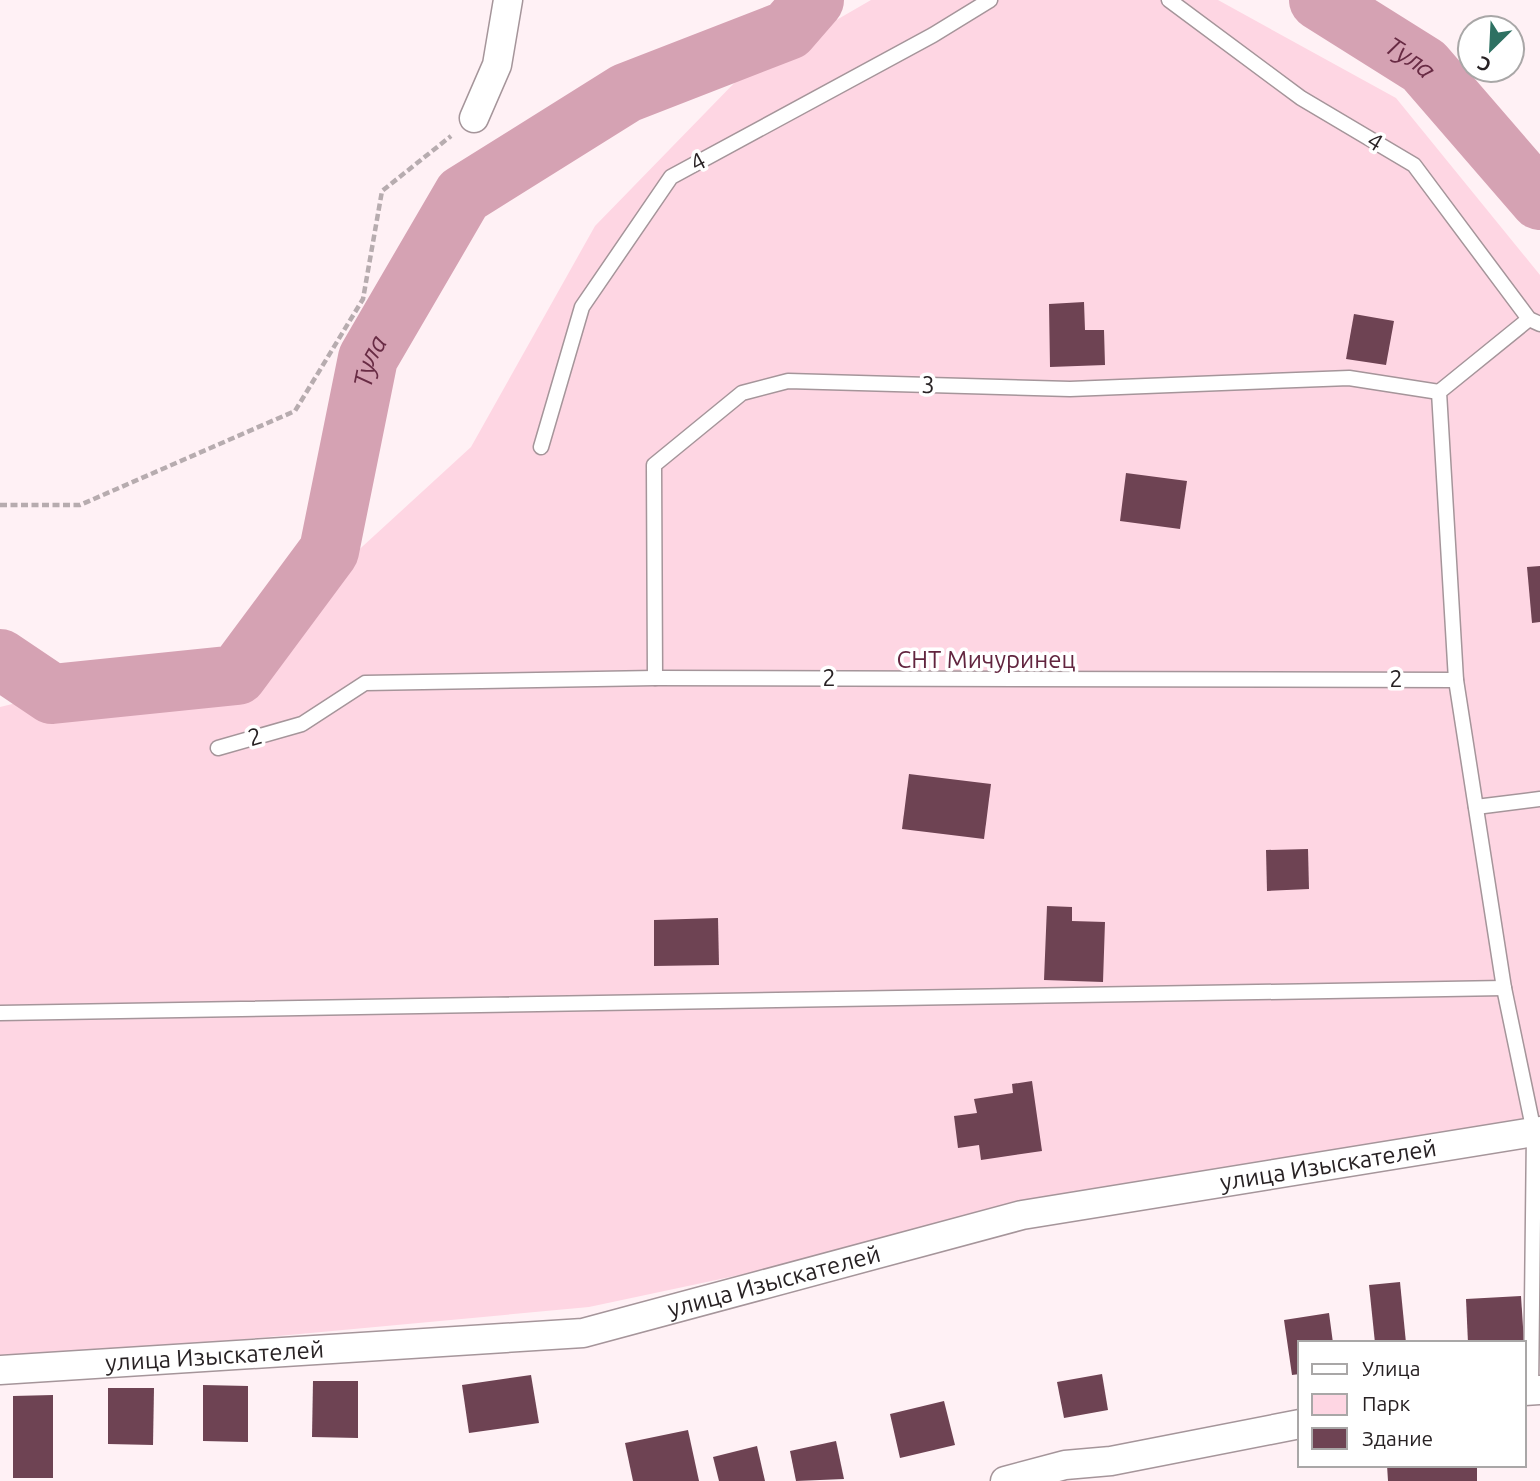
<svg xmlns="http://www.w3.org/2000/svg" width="1540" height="1481" viewBox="0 0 1540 1481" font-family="Ubuntu,sans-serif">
<rect width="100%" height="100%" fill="#fff1f5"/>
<polygon fill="#fed6e3" points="871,0 1218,0 1396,98 1540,275 1540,1131 1022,1215 589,1307 0,1362 0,707 255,645 471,447 595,226 743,74"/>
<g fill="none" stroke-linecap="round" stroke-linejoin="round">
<g stroke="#d5a2b3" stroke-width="60">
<path id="s1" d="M1319,0L1424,66L1540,200"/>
<path id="s2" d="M0,659L52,694L237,675L329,551L368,358L463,195L626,93L788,30L814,0"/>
</g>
</g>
<g fill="#6e4353">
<polygon points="1084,302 1085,330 1104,330 1105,365 1050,367 1049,304"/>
<polygon points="1354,314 1394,321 1386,365 1346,359"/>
<polygon points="1126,473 1187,481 1180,529 1120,521"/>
<polygon points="1540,566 1540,622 1532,623 1527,567"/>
<polygon points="909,774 991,784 984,839 902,829"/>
<polygon points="1308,849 1309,889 1267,891 1266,850"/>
<polygon points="1047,906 1072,907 1072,921 1105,922 1103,982 1044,980"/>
<polygon points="718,918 719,965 654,966 654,920"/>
<polygon points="1032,1081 1042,1151 981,1160 979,1145 958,1148 954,1116 977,1113 974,1099 1013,1093 1012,1084"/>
<polygon points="1400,1282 1406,1343 1375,1343 1369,1285"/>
<polygon points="1521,1296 1524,1342 1468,1343 1466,1299"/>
<polygon points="1329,1313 1333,1343 1300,1343 1300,1374 1292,1375 1284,1320"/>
<polygon points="1102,1374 1108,1410 1064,1418 1057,1382"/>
<polygon points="531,1375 539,1423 469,1433 462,1385"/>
<polygon points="313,1381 358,1381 358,1438 312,1437"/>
<polygon points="203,1385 248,1386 248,1442 203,1441"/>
<polygon points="108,1388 154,1388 153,1445 108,1444"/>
<polygon points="53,1395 53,1478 13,1478 13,1396"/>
<polygon points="944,1401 955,1445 900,1458 890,1414"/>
<polygon points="688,1430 699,1481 633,1481 625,1443"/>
<polygon points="836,1441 844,1479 796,1481 790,1451"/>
<polygon points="757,1446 765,1481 719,1481 713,1457"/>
<polygon points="1387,1465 1477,1465 1477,1481 1388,1481"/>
</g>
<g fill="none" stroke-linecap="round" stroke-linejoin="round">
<defs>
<g id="service">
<polyline points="1169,0 1301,98 1414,165 1529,319 1540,324"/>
<polyline points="1529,319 1439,392 1456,680 1504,988 1534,1132 1531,1390"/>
<polyline points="541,447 582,307 671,177 933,35 990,0"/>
<polyline points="655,678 654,465 742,393 788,381 1070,389 1349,378 1439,392"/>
<polyline points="218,748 302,724 365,683 655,678 1456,680"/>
<polyline points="1476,807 1540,799"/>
<polyline points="0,1013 1504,988"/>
</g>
<g id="minor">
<polyline points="474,118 497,65 508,0"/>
<path id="s3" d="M0,1370L583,1333L1022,1215L1540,1131"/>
<polyline points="1524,1391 1540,1390"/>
<polyline points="1005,1481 1065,1465 1111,1461 1300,1424"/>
</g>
</defs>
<use href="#service" stroke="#a5959a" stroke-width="17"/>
<use href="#minor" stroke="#a5959a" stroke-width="31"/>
<polyline stroke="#b7acaf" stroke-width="4.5" stroke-dasharray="7 3.5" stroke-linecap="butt" points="0,505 80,505 295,411 363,299 382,191 451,136"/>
<use href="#service" stroke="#fff" stroke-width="14"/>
<use href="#minor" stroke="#fff" stroke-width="28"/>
</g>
<g text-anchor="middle" stroke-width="7" stroke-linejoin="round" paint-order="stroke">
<g font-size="24" fill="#282224" stroke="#fff">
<text transform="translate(1375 142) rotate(31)" y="8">4</text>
<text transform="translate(698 162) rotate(-28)" y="8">4</text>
<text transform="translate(928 385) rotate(2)" y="8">3</text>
<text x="829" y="686">2</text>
<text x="1396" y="687">2</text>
<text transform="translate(255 737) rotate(-16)" y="8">2</text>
<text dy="8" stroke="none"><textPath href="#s3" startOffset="1349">улица Изыскателей</textPath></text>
<text dy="8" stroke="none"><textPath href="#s3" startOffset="782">улица Изыскателей</textPath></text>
<text dy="8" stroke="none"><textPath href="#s3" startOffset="215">улица Изыскателей</textPath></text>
</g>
<g font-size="24" fill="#62253f" stroke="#fff">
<text x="986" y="668">СНТ Мичуринец</text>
</g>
<g font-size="26" font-style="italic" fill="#682b44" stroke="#fff">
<text dy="9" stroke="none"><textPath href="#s1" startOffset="108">Тула</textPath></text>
<text dy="9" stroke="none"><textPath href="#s2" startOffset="597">Тула</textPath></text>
</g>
</g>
<rect x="1298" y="1341" width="228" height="126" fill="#ffffff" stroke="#a9a7a7" stroke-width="2"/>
<rect x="1312" y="1364" width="35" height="10" fill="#ffffff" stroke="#a9a7a7" stroke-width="2"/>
<text x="1362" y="1376" font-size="21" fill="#282224">Улица</text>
<rect x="1312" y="1394" width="35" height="21" fill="#fed6e3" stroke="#a9a7a7" stroke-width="2"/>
<text x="1362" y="1411" font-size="21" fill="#282224">Парк</text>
<rect x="1312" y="1428" width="35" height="21" fill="#6e4353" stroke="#a9a7a7" stroke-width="2"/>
<text x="1362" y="1446" font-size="21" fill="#282224">Здание</text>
<g transform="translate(1491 49) rotate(204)"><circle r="33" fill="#ffffff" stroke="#a9a7a7" stroke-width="2"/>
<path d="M0-5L12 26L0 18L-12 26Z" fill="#2e7162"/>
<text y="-10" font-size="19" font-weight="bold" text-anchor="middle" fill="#282224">С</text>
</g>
</svg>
